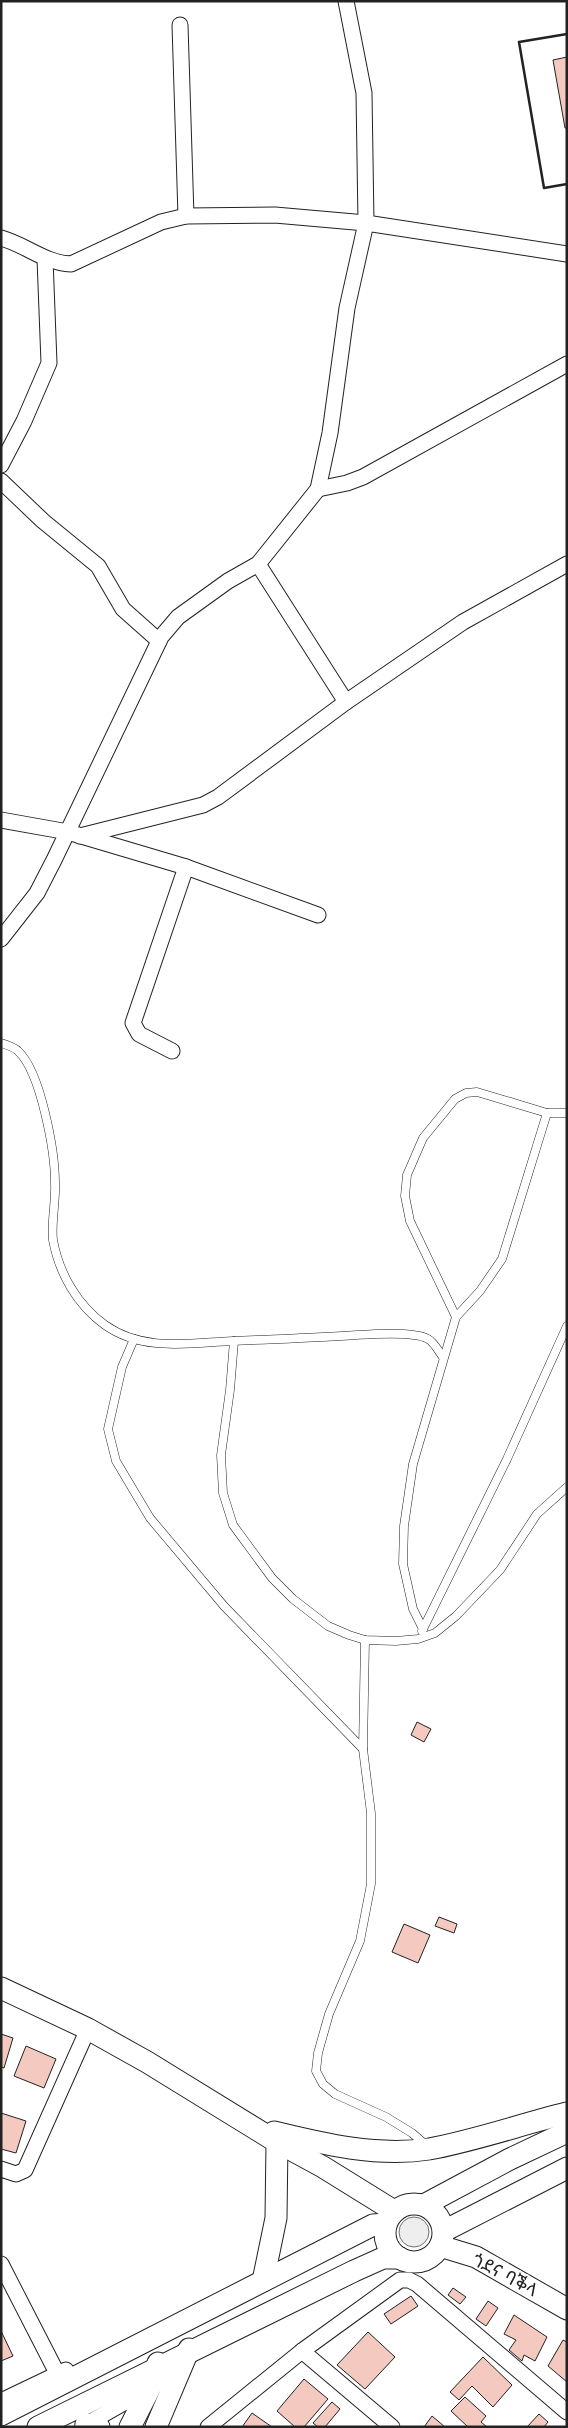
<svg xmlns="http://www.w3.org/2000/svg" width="568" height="2428" viewBox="0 0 568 2428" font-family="Jost,'Noto Sans Ethiopic',sans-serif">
<rect width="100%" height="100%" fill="#fff"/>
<circle fill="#eee" stroke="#6f6f6f" cx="414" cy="2232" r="15"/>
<g fill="#f3c9c0" stroke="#222">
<polygon points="567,57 567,128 565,128 553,60"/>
<polygon points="417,1722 431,1729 424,1742 411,1735"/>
<polygon points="439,1917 457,1924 454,1933 435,1926"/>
<polygon points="404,1924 430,1935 418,1963 392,1952"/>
<polygon points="1,2034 13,2038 4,2068 1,2067"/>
<polygon points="26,2046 56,2059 44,2088 14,2076"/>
<polygon points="1,2113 26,2121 16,2153 1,2149"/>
<polygon points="453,2288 466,2297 460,2304 448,2295"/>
<polygon points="411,2296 418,2306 391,2324 384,2314"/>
<polygon points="488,2301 498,2308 486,2326 476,2319"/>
<polygon points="514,2315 547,2337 535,2361 524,2355 522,2361 509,2350 516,2340 504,2334"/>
<polygon points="1,2331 13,2356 1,2361"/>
<polygon points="368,2332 395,2357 365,2389 337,2365"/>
<polygon points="563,2340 567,2342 567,2382 548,2366"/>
<polygon points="483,2357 512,2385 493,2407 472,2386 459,2400 450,2392"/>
<polygon points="304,2379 328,2399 304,2427 295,2427 277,2411"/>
<polygon points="465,2397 486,2416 481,2422 487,2427 468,2427 451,2411"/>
<polygon points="332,2402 340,2409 325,2427 318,2427 313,2423"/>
<polygon points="252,2413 272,2427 242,2427"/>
<polygon points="539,2414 548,2422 544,2427 527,2427"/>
<polygon points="432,2416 445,2427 424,2427"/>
</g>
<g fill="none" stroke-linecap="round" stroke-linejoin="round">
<defs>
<g id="lane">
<path d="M1,1043C7,1045 14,1047 18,1051C41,1072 55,1152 55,1183C56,1202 51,1222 53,1240C59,1273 77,1305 105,1325C143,1352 189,1343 233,1341C274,1339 316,1338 357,1335C373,1334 415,1331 428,1339C434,1342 439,1352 443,1357"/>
<polyline points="456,1317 410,1221 405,1196 407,1175 423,1138 455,1099 466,1093 477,1092 547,1113 567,1113"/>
<polyline points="134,1339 122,1367 108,1429 116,1461 150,1518 224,1606 363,1749"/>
<polyline points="234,1341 230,1390 221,1455 223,1493 233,1525 272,1578 293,1599 328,1626 349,1635 365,1640 396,1641 418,1639 435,1633 456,1616 500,1570 537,1514 567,1487"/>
<polyline points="423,1629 413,1609 403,1564 404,1526 413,1464 456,1317 480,1291 502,1259 547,1113"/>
<polyline points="422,1631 507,1459 567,1326"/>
<polyline points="365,1640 363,1749 371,1813 371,1884 360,1941 329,2014 318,2053 316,2071 323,2084 335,2094 386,2117 412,2133 427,2146"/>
</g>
<g id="street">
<polyline points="180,25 186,216"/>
<path d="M1,238C26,245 45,263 71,264L161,222L186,216L275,215L366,223L567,254"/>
<polyline points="1,465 24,421 49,363 45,259"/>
<polyline points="1,481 43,521 98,566 123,609 159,641"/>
<polyline points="318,489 347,483 363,477 567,364"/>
<polyline points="346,702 463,622 567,564"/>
<polyline points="1,820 68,832 186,867 318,915"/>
<polyline points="80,836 203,805 218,797 346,702 258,564"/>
<polyline points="1,939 37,893 54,860 161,637 178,617 228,581 258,564 318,489 330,433 347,308 366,223 364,93 346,1"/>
<polyline points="172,1051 139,1034 133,1023 186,867"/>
<polyline points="1,2169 16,2174 25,2170 88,2029"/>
<polyline points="1,2264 57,2373"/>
<polyline points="302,2351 392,2427"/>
<polyline points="1,2401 66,2370"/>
<polyline points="83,2426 180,2371"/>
<polyline points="208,2427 302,2351 400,2280 409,2280 417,2284 567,2412"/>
</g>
<g id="secondary">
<polyline points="1,1988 88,2029 147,2062 277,2142 323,2167 394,2211"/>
<path d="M274,2132C323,2144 377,2157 429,2149C474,2141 522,2124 567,2113"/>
<circle cx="414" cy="2233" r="29"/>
<polyline points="424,2205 510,2159 567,2132"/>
<polyline points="444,2231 567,2168"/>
<polyline points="440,2246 476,2257 567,2309"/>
<polyline points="263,2281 276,2218 277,2142"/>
<polyline points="1,2415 373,2225 386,2224"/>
<polyline points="86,2424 99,2427"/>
<polyline points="38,2427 354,2271 383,2258 400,2258"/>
<polyline points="130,2427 150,2388 158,2363"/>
<polyline points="156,2427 189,2349"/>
</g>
</defs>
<use href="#lane" stroke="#222" stroke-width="9"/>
<use href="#street" stroke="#222" stroke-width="17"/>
<use href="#secondary" stroke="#222" stroke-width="23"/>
<use href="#lane" stroke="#fff" stroke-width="8"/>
<use href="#street" stroke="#fff" stroke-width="15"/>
<use href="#secondary" stroke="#fff" stroke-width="21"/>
<polyline stroke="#222" stroke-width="2.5" points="567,34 519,42 544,188 567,184"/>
</g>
<g text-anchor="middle" stroke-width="4" stroke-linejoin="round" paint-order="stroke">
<g font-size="18" fill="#222" stroke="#fff">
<text transform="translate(505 2275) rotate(28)" y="6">ጎደና ባቕላ</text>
</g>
</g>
<rect width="568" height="2428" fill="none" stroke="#222222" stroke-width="5"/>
</svg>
